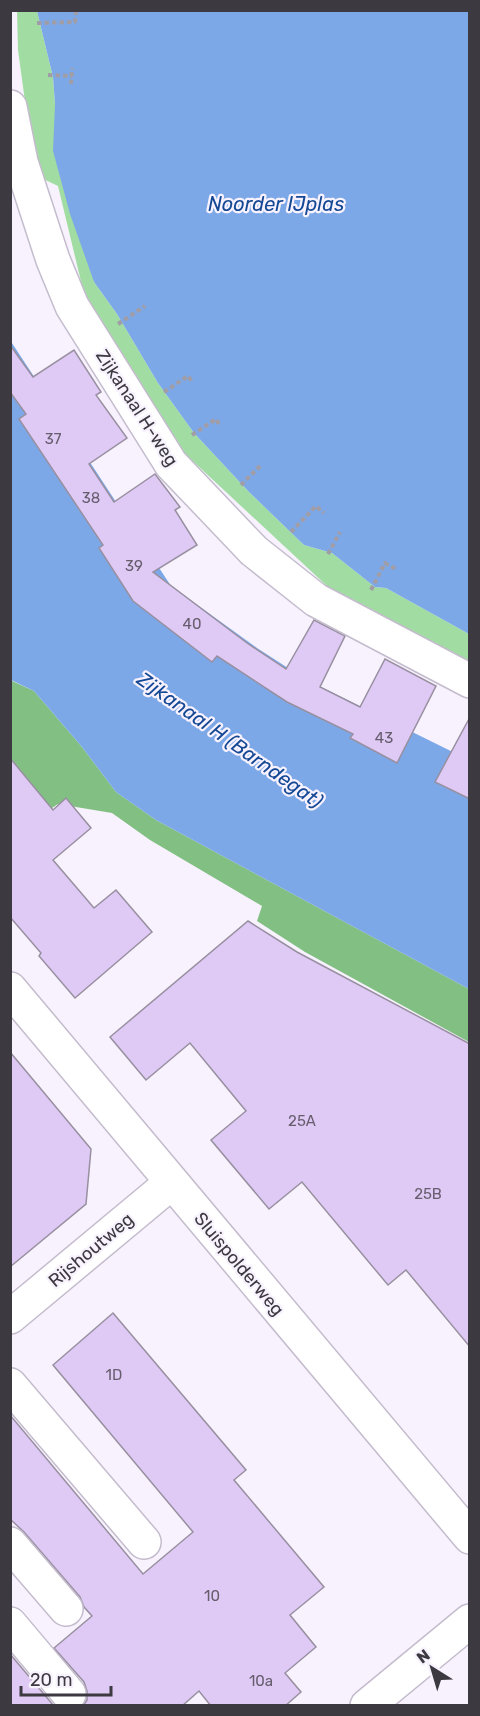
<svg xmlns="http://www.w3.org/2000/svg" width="480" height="1716" viewBox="0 0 480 1716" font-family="Rubik,sans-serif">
<rect width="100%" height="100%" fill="#f7f2fd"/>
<polygon fill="#a1dda2" points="17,11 37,11 53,77 55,104 94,282 117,314 158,383 194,433 249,492 304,545 332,553 375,587 386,588 469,634 469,661 328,587 183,452 85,298 58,186 35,175 18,50"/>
<polygon fill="#82bf83" points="10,680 34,691 82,747 116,792 156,820 469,989 469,1042 305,952 257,921 262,906 150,840 112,813 58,804 46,812 11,768"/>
<g fill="#7da8e8">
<polygon points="37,11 469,11 469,634 386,588 375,587 332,553 304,545 249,492 194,433 158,383 117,314 94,282 70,214 53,151 55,104 53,77"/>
<polygon points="10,340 171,586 257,648 305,679 469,760 469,989 156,820 116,792 82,747 34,691 11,680"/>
</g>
<g fill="#dfc9f5" stroke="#9890a0" stroke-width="1.5">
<polygon points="10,345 33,377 74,350 101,392 96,395 127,438 89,464 114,502 155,474 180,507 175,510 197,545 153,572 247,643 286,669 314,620 345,636 320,687 360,707 385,659 436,686 397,763 350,738 353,734 287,702 217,656 212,662 133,601 99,548 103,545 19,419 26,414 10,392"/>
<polygon points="470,717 470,799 435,782"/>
<polygon points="10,758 53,810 66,798 91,828 53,860 94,908 116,890 152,932 75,998 39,956 41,953 10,917"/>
<polygon points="248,921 297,952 470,1044 470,1347 406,1270 388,1285 302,1182 269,1209 211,1140 246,1111 190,1043 146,1080 110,1037"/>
<polygon points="10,1052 91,1149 86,1204 10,1267"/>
<polygon points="113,1313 246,1470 234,1480 324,1587 290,1615 316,1647 285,1673 301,1692 285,1706 211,1706 199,1691 182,1706 83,1706 87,1700 87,1691 84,1682 54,1648 92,1616 84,1607 80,1597 24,1532 10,1519 10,1415 143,1574 193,1532 53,1365"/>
<polygon points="10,1654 54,1706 10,1706"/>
</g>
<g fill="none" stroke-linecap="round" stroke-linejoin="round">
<defs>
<g id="minor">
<polyline points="10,107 21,162 53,260 72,306 171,464 254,551 316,600 470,681"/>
<polyline points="10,989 470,1537"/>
<polyline points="10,1317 171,1183"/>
<polyline points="10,1385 144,1542"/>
<polyline points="10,1544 66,1609"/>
<polyline points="10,1624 69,1694"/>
<polyline points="367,1706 470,1621"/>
</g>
</defs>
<use href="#minor" stroke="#c4bccd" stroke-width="36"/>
<g stroke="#a19da6" stroke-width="4" stroke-dasharray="4.5 3" stroke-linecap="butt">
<polyline points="37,23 75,22 76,11"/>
<polyline points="48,75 72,76"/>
<polyline points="71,84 72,68"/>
<polyline points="118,324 145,306"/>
<polyline points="164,392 188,376 193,383"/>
<polyline points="192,435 216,419 220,426"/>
<polyline points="241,485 260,466"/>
<polyline points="291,532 316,506 324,513"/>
<polyline points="328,554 340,532"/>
<polyline points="371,590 385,563 396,569"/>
</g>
<use href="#minor" stroke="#fff" stroke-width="33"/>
</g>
<g text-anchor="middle" stroke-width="4.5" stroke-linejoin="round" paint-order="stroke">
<g font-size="15" fill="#665d6d">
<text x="53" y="444">37</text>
<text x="91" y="503">38</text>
<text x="134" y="571">39</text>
<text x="192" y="629">40</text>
<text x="384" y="743">43</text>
<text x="302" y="1126">25A</text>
<text x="428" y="1199">25B</text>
<text x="114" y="1380">1D</text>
<text x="212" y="1601">10</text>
<text x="261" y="1686">10a</text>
</g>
<g font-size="18" fill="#3d3940" stroke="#f7f2fd">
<text transform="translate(137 408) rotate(57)" y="6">Zijkanaal H-weg</text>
<text transform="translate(91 1250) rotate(-40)" y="6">Rijshoutweg</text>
<text transform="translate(239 1264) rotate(50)" y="6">Sluispolderweg</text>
</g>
<g font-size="20" font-style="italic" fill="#154894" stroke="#f7f2fd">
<text x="276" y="211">Noorder IJplas</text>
<text transform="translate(230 740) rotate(35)" y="7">Zijkanaal H (Barndegat)</text>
</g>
</g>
<rect width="480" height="1716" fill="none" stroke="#3d3940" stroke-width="24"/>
<g transform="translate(432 1668) rotate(323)" stroke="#f7f2fd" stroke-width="4.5" paint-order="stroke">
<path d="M0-4.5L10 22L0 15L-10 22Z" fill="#3d3940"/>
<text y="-9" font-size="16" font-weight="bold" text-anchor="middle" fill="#3d3940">N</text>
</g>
<path d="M21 1686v9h90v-9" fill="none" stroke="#3d3940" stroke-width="3"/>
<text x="30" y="1686" font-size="18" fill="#3d3940" stroke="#f7f2fd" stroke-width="4.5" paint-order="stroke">20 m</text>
</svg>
